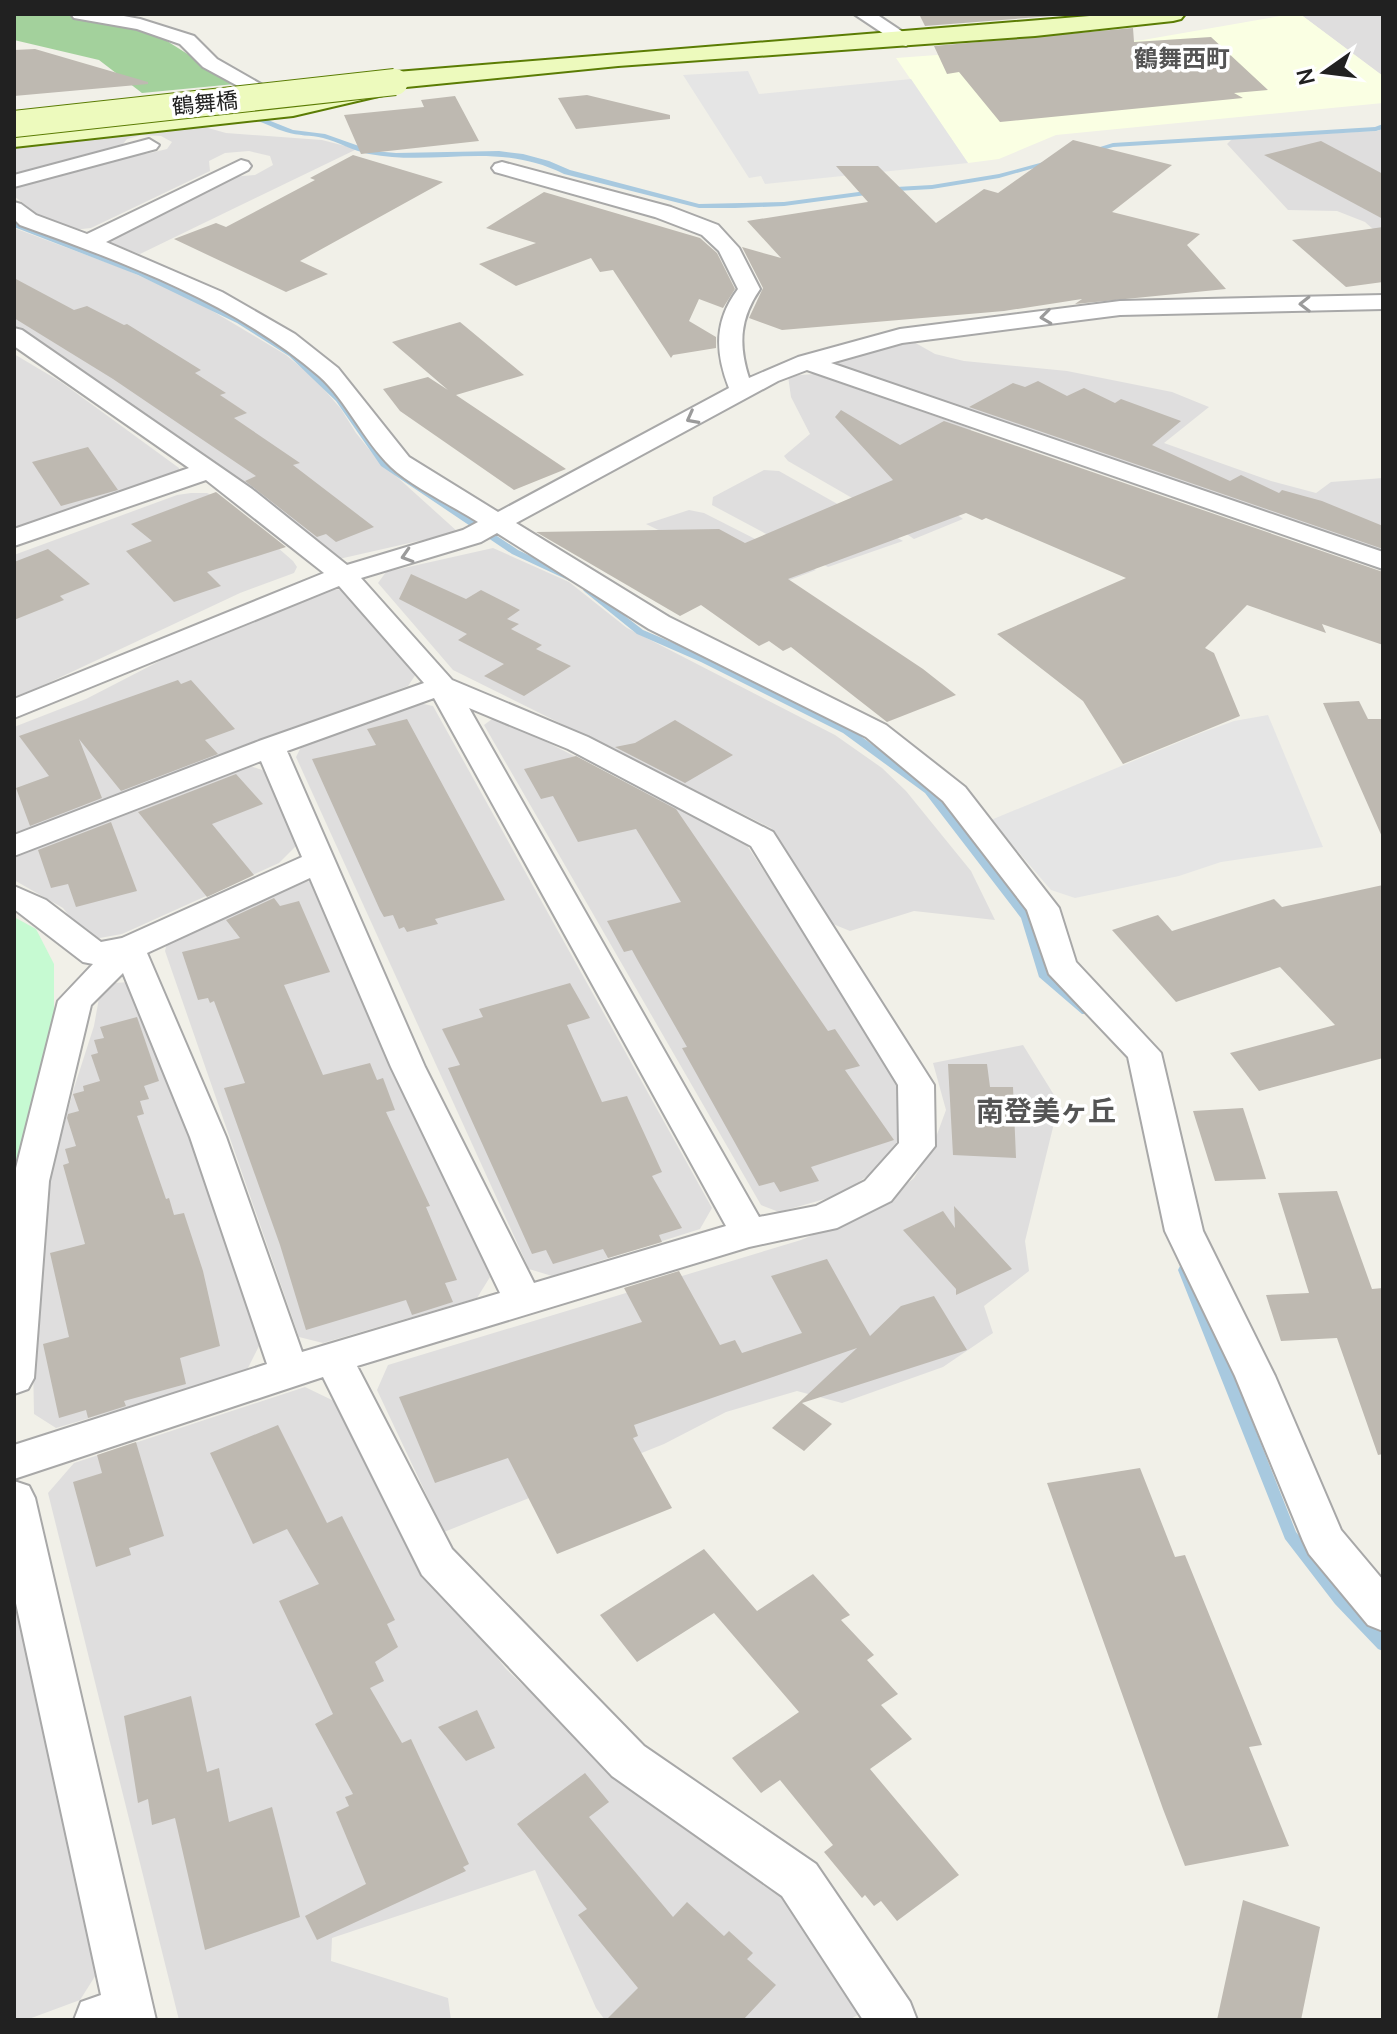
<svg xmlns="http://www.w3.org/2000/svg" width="1397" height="2034" viewBox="0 0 1397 2034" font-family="Manrope,'Noto Sans JP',sans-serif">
<rect width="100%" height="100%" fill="#f1f0e8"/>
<g fill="#dfdede">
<polygon points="1300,14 1383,14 1383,76"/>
<polygon points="183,121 226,133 322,140 357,149 140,254 109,243 107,234 230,177 255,175 273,165 270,156 249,151 225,153 209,161 210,171 91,228 73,230 46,221 14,196 14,186 133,153 146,154 167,149 172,142 161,136 142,135 127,139 122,145 14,175 14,138"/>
<polygon points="1383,128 1383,238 1365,222 1337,211 1288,210 1227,144 1233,138 1378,131"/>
<polygon points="14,228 124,269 194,300 286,355 316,380 341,409 356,433 376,458 458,532 339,559 14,332"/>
<polygon points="905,337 935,354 964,361 1067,371 1172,392 1209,407 1164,443 1271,481 1316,493 1331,482 1383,478 1383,558 830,367 832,358"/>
<polygon points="14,354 61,382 179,468 179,474 14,536"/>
<polygon points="814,374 972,429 895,471 963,519 914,539 866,506 788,461 784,456 810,434 791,397 788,376"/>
<polygon points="764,470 779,471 903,541 828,567 712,505 713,497"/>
<polygon points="191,493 207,493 224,501 293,561 297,567 294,573 240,593 14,699 14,555 177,495"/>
<polygon points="689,510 704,513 816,570 774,586 646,524"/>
<polygon points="493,548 569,582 627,628 835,735 882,768 906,791 971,871 995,920 914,911 850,931 828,922 771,828 453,670 378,583 386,572"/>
<polygon points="326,588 342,590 416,674 408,686 14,834 14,727 86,699 214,633"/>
<polygon points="414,702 433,706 712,1208 700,1229 552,1276 529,1269 296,757 303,743"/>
<polygon points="496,716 746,844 900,1077 905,1108 898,1144 872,1173 839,1195 779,1212 761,1205 484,725"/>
<polygon points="247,765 268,772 292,828 297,845 279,863 122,934 94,939 85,936 63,908 14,880 14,856"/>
<polygon points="298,880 313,882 319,890 490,1277 477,1298 323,1343 299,1337 165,951 167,943"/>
<polygon points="131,982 139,987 260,1344 246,1372 56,1428 34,1414 32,1311 42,1207 74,1088 94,1026 99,998 114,983"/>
<polygon points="1023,1045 1059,1103 1025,1241 1029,1271 984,1306 993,1333 943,1367 842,1403 797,1391 726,1412 664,1444 444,1532 377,1390 388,1365 801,1240 881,1206 914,1178 932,1148 946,1110 933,1063"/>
<polygon points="305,1387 334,1401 375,1483 399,1503 453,1601 506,1669 562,1722 756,1864 804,1913 868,2009 849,2020 605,2020 596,2008 535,1870 332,1938 331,1961 448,1998 451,2020 179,2020 48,1493 74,1463"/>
<polygon points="14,1574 99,1970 80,2000 26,2020 14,2020"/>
</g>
<polygon fill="#faffe3" points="1292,14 1300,14 1383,76 1383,103 1056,135 999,159 968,163 896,58 1143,40"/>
<polygon fill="#a3d19c" points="14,14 59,14 140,24 235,84 142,93 99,60 14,40"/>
<polygon fill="#c6fad2" points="14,917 36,929 54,964 54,1027 14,1173"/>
<g fill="#e5e5e5">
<polygon points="748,71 759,94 911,79 968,163 765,184 761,176 749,178 683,75"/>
<polygon points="1268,715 1323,847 1221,862 1179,876 1075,898 1051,890 991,820 1201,733 1234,721"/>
</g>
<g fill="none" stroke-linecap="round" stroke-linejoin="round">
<g fill="#a8c9df" fill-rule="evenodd">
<path d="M248,115L258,116L293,130L325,134L373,151L396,153L499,151L523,154L549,161L570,170L699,204L784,202L896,187L932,185L999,174L1051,160L1055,162L999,178L932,189L896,191L784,206L735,208H699L564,174C495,140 438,167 369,154C353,151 339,142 323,138C311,135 298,136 286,132C272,128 260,120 246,118L245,117Z"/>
<polygon points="1383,124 1383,129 1376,131 1113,147 1088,154 1084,152 1113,143 1375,127"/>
<polygon points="14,222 144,271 243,319 295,352 342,397 387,462 518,550 578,579 573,582 570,581 512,554 381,466 336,401 289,356 237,323 138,275 14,227"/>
<polygon points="588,587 643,630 709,658 851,729 933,789 1033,917 1048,972 1090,1008 1092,1011 1090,1014 1082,1014 1039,977 1021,918 925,793 843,733 701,662 637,634 585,592 583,590"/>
<polygon points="1185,1265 1190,1266 1192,1270 1296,1532 1345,1594 1383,1633 1383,1651 1378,1649 1335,1604 1285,1539 1178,1270 1180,1266"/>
</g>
</g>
<g fill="#beb9b1">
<polygon points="919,14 1077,14 925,26"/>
<polygon points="1133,28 1134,42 1211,37 1268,90 1234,93 1243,98 1000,122 959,72 947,74 934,46"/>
<polygon points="35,49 148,82 148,84 14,96 14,50"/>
<polygon points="587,95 670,115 670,119 576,129 558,98"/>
<polygon points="455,96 479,141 361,154 344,115 424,107 421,100"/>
<polygon points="1073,140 1172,165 1112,212 1200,234 1187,245 1226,289 1075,304 1082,299 1004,311 782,330 749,318 763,288 742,247 781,258 747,221 868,202 836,166 878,166 936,223 984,189 998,193"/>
<polygon points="1321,141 1383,174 1383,219 1264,155"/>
<polygon points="353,155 443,182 300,261 328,274 286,292 174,239 216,223 226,227 315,180 310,178"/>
<polygon points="544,192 700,238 717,253 735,289 723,308 699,299 689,321 716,337 716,348 673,355 671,358 613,270 600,272 591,258 516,286 479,264 536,243 486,228"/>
<polygon points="1383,227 1383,282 1346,287 1292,240"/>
<polygon points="14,278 74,310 87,306 124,325 127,324 201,370 195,373 226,393 220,395 247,413 234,418 300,463 293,465 374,527 336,542 326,534 317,537 245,481 256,476 113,379 14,318"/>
<polygon points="460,322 524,375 456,395 566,469 514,490 400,411 383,389 428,377 448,390 392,342"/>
<polygon points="1038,381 1067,396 1084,388 1115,403 1121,399 1181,421 1152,445 1230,481 1241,475 1279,493 1282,490 1322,501 1383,526 1383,549 969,407 1013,383 1025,387"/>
<polygon points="841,410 900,445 944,421 1383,572 1383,645 1322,624 1326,633 1247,605 1205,648 1214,653 1240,716 1123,764 1083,701 997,634 1126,578 986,518 982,520 966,513 788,579 923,669 956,695 887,722 791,647 783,651 769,641 759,646 701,605 680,616 536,532 719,529 745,543 893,480 835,417"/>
<polygon points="88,447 118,490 61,506 32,462"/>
<polygon points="216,492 286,547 207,572 221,586 174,602 126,551 152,541 131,524"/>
<polygon points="48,549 90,584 60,596 64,600 14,620 14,562"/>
<polygon points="411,574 466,599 481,590 520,610 507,619 519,624 511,629 542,645 536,649 571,666 524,696 484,676 504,664 458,640 467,634 399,599"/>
<polygon points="178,680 181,684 191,680 235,729 205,740 218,754 121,791 79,739 102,798 30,826 16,788 49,776 19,736"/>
<polygon points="1359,701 1368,719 1383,719 1383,839 1323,703"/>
<polygon points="407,719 505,900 435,919 438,924 407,932 404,927 399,929 393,915 384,917 380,910 312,759 376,745 367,729"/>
<polygon points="675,720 733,755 685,783 615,747 635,743"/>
<polygon points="576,756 676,809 828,1031 835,1029 860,1066 845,1070 894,1140 811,1167 819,1181 780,1192 774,1182 759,1186 682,1048 687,1047 638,961 632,950 624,952 607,921 681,902 636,829 578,842 553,796 541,799 524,769"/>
<polygon points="236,774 263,804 212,824 254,875 207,897 138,812"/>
<polygon points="111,822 137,891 76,907 68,884 51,888 38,850"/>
<polygon points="1383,885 1383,1058 1259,1091 1230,1053 1335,1025 1280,967 1176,1002 1112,930 1158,915 1172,931 1274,899 1282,907"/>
<polygon points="274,898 280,906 299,901 330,972 284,985 323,1075 370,1063 377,1080 383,1078 395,1110 386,1112 430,1206 426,1207 457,1280 445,1283 453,1302 412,1315 406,1300 306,1330 280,1245 224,1088 245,1083 214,1001 210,1003 208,998 198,1000 182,952 240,938 226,920"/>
<polygon points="570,983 590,1018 567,1025 602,1102 627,1096 662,1172 652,1176 682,1228 659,1235 662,1242 608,1258 603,1249 553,1264 546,1250 532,1254 448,1068 460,1065 442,1029 483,1017 479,1009"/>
<polygon points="137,1017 159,1081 144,1086 149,1099 140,1101 144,1114 137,1116 166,1199 169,1198 174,1215 184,1213 203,1271 220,1346 180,1358 186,1384 124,1401 126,1406 88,1418 86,1410 59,1418 43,1344 69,1337 50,1253 85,1244 63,1165 69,1163 65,1149 76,1146 67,1118 68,1114 79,1111 73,1094 84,1091 83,1086 100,1081 91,1055 98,1053 94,1040 104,1038 100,1027"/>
<polygon points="948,1064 987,1064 990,1087 1013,1087 1016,1158 953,1155"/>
<polygon points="1243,1108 1266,1179 1215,1181 1193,1111"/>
<polygon points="1337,1191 1372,1289 1383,1288 1383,1454 1378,1455 1337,1338 1281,1341 1266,1295 1309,1293 1278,1193"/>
<polygon points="954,1206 1012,1269 956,1295 956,1289 903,1230 943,1211 955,1228"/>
<polygon points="827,1259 870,1336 901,1306 934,1296 967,1350 802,1403 832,1424 804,1451 772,1428 857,1348 634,1425 638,1436 633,1438 672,1508 557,1554 508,1458 435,1483 399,1397 642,1322 624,1288 679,1271 720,1345 735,1340 742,1353 802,1333 771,1276"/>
<polygon points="278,1425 327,1523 342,1516 395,1620 387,1624 398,1647 375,1662 384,1681 370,1688 402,1743 411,1739 469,1864 463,1867 466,1871 317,1940 305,1916 366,1884 336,1812 349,1806 345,1797 353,1794 315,1724 333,1714 279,1601 319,1584 287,1529 253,1544 210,1453"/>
<polygon points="136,1442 164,1536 129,1548 131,1555 96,1567 73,1482 102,1473 97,1455"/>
<polygon points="1140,1468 1175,1557 1185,1555 1262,1745 1249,1747 1289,1846 1185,1866 1163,1809 1047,1483"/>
<polygon points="704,1549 757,1611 813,1574 850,1615 841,1620 874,1655 867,1660 898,1694 881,1705 912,1739 870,1769 959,1875 897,1921 881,1901 874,1906 865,1895 862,1898 824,1852 833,1845 780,1780 761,1793 732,1758 799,1712 714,1613 637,1662 600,1615"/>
<polygon points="191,1696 207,1772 219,1768 229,1822 272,1807 300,1917 205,1950 175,1818 152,1825 148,1799 138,1803 124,1716"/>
<polygon points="477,1710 495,1748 466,1761 438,1727"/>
<polygon points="585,1773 609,1802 589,1817 673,1917 687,1902 724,1936 729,1931 753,1953 747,1959 776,1985 743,2020 606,2020 638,1988 578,1915 587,1909 517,1824"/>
<polygon points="1243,1900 1320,1927 1301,2020 1217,2020"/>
</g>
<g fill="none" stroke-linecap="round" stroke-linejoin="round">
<defs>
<g id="street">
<polygon points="71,14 113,14 140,19 194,36 217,59 301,107 298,111 284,111 203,67 180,44 137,29 74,18"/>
<polygon points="854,14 876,14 915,40 906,46 899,44"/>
<polygon points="149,139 159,145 156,149 14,187 14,175"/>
<path d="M241,160L248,162L251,166L248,170L106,242L222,292L295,334L338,368L409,457L498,512L729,388C715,352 714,321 738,289L719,251L702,235L655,217L495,172L492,168L495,164L502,162L671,207L718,225L739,248L760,289C740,318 738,344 749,378L798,357L900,329L1120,301L1383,295V309L1120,315L902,343L831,363L1383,552V569L807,370L778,381L516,523L669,617L886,725L965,787L1059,908L1076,962L1161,1053L1203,1231L1275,1376L1341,1530L1383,1580V1631L1368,1625L1309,1554L1303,1541L1235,1376L1165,1231L1128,1057L1049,974L1027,910L943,801L866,737L649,629L497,533L481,542L361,578L452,680L588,737L773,832L934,1085L935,1146L891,1201L837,1228L749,1247L357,1366L452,1549L644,1746L816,1864L910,2002L917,2020H863L782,1896L612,1776L422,1575L323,1377L14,1479V1445L267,1364L190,1137L123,973L91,1005L49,1181L34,1378L28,1389L14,1394V1176L58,1001L93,964L83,962L14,909V886L46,900L101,942L122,938L302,857L261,761L14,856V835L259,741L424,683L339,586L14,718V699L324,573L206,480L14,546V529L189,468L14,346V328L22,330L252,489L347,565L463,530L478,522C453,506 411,486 391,467C363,440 347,401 319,376C235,303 123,262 20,225L14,219V202L21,204L36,215L87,234ZM434,698L726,1226L534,1283L425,1067L287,751ZM469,708L568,749L751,846L898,1085L899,1143L865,1181L816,1206L759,1217ZM310,878L391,1067L500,1293L302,1352L226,1137L147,953Z"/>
<polygon points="14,1481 29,1486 35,1498 156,2020 74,2020 81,2002 101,1995 14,1594"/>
</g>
<polygon id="secondary" points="1114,14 1185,14 1181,19 1173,21 1035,36 618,66 386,89 383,95 293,116 14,147 14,131 293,100 343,89 335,83 338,78 347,76"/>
</defs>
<use href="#street" stroke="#a8a8a8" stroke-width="4"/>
<use href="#secondary" stroke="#5b7c04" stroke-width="4"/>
<use href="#street" fill="#fff" fill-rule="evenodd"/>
<use href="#secondary" fill="#edfabd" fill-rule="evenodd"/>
<defs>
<polyline id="secondary-bridge" points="14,124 395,82"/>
</defs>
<use href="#secondary-bridge" stroke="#5b7c04" stroke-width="28" stroke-linecap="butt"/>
<use href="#secondary-bridge" stroke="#edfabd" stroke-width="26"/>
</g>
<defs><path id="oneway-chevron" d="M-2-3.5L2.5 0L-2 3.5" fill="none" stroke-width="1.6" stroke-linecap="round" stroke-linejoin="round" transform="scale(2)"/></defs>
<g stroke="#9b9b9b">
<use href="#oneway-chevron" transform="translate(1305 304) rotate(179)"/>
<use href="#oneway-chevron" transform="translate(1046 317) rotate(173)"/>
<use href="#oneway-chevron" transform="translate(692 418) rotate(152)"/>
<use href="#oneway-chevron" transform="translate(407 556) rotate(163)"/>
</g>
<g text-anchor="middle" stroke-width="7" stroke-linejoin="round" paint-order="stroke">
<g font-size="22" fill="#212121" stroke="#fff">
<text transform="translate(205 103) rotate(-6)" y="8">鶴舞橋</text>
</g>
<g font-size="24" font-weight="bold" fill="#545454" stroke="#fff">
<text x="1182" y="67">鶴舞西町</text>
</g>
<g font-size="28" font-weight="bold" fill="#545454" stroke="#fff">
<text x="1046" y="1121">南登美ヶ丘</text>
</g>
</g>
<rect width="1397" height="2034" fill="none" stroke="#212121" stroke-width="32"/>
<g transform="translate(1325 72) rotate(256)" stroke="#ffffff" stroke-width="6" paint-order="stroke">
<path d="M0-6L14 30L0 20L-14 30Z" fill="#212121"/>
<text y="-12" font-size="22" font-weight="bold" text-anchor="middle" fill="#212121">N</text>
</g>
</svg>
